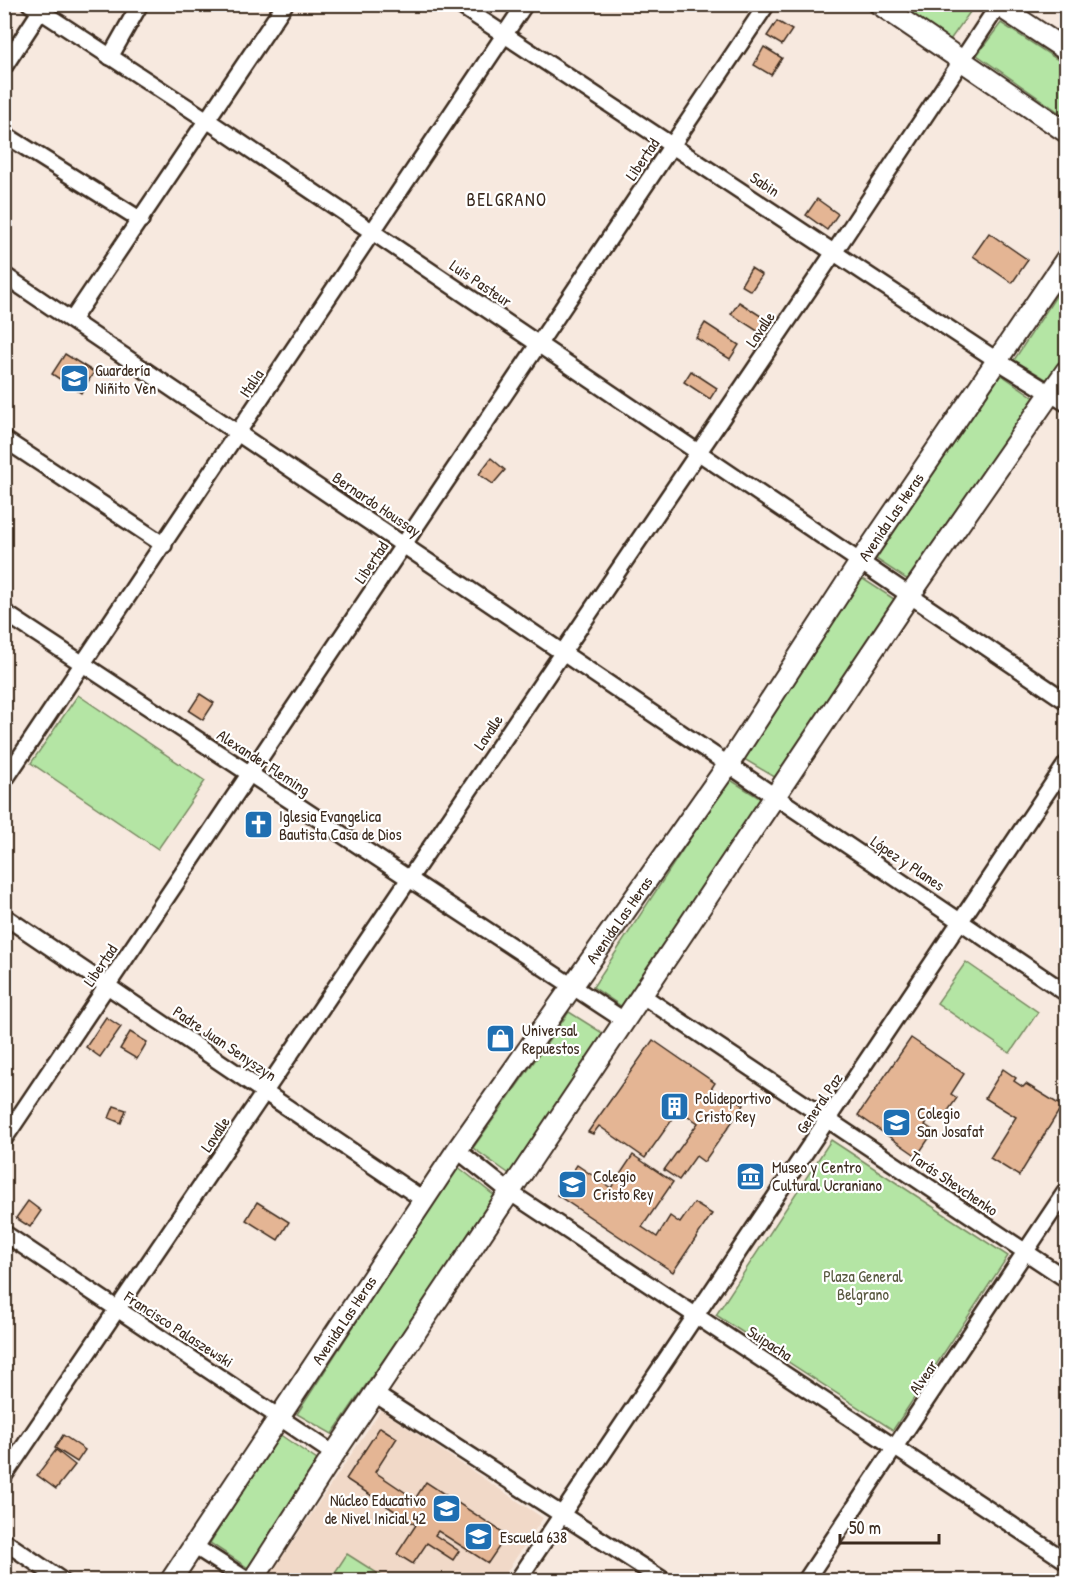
<svg xmlns="http://www.w3.org/2000/svg" width="1071" height="1585" viewBox="0 0 1071 1585" font-family="'Patrick Hand',sans-serif">
<rect width="100%" height="100%" fill="#f7e9df"/>
<filter id="ink" filterUnits="userSpaceOnUse"><feTurbulence type="fractalNoise" baseFrequency=".0167" numOctaves="2"/><feDisplacementMap in="SourceGraphic" scale="12" xChannelSelector="R" yChannelSelector="G"/><feConvolveMatrix kernelMatrix="1 2 1 2 8 2 1 2 1" color-interpolation-filters="sRGB"/></filter>
<g filter="url(#ink)">
<polygon fill="#f1d9c8" points="381,1410 543,1518 501,1580 267,1580"/>
<g fill="#b4e5a4" stroke="#788861" stroke-width="1.5">
<polygon points="975,5 950,40 899,5 975,4"/>
<polygon points="1001,23 1066,65 1066,117 977,55"/>
<polygon points="1066,281 1066,353 1049,381 1014,360"/>
<polygon points="1000,374 1035,398 911,582 876,559"/>
<polygon points="860,577 897,601 778,779 744,759"/>
<polygon points="78,695 205,781 158,849 31,763"/>
<polygon points="729,779 761,799 624,1008 593,987"/>
<polygon points="966,962 1038,1012 1010,1053 937,1003"/>
<polygon points="569,1012 604,1034 511,1175 473,1148"/>
<polygon points="831,1140 1008,1256 893,1430 716,1315"/>
<polygon points="457,1166 496,1197 332,1434 297,1414"/>
<polygon points="279,1434 317,1460 248,1568 210,1543"/>
<polygon points="347,1554 388,1580 330,1580"/>
</g>
<g fill="#e4b594" stroke="#3b2a1e" stroke-width="1.5">
<polygon points="777,21 792,30 782,45 767,36"/>
<polygon points="764,47 782,58 771,75 754,65"/>
<polygon points="817,199 838,214 827,230 806,215"/>
<polygon points="989,233 1028,260 1012,283 973,256"/>
<polygon points="751,268 762,275 751,291 741,285"/>
<polygon points="739,302 767,320 759,332 731,314"/>
<polygon points="705,323 739,345 730,359 696,338"/>
<polygon points="65,354 94,372 81,393 52,374"/>
<polygon points="691,371 717,388 710,399 684,382"/>
<polygon points="491,458 505,470 493,484 479,474"/>
<polygon points="200,694 214,703 203,720 189,711"/>
<polygon points="106,1017 121,1027 100,1057 86,1047"/>
<polygon points="130,1032 147,1042 137,1059 120,1049"/>
<polygon points="911,1038 964,1074 951,1094 957,1098 943,1118 934,1111 925,1125 934,1131 917,1156 858,1115"/>
<polygon points="653,1040 715,1083 709,1092 724,1102 729,1094 744,1105 704,1162 696,1156 679,1180 664,1170 698,1123 679,1110 645,1158 599,1126 593,1134 588,1132"/>
<polygon points="1003,1069 1016,1078 1014,1081 1023,1087 1026,1084 1062,1106 1019,1176 990,1158 1016,1117 985,1098"/>
<polygon points="114,1106 126,1110 121,1123 109,1118"/>
<polygon points="633,1155 673,1182 642,1227 657,1237 670,1216 680,1223 694,1203 712,1214 673,1272 557,1195 577,1165 611,1188"/>
<polygon points="28,1201 41,1211 30,1227 16,1218"/>
<polygon points="257,1202 289,1222 278,1240 246,1220"/>
<polygon points="380,1427 397,1438 375,1472 415,1499 426,1482 507,1535 488,1563 438,1531 435,1535 459,1551 453,1560 427,1543 413,1564 397,1554 416,1525 346,1479"/>
<polygon points="63,1435 85,1450 77,1462 55,1448"/>
<polygon points="56,1450 75,1465 56,1489 37,1475"/>
</g>
<g fill="none" stroke-linecap="round" stroke-linejoin="round">
<defs>
<g id="minor">
<polyline points="30,4 207,120 1066,701"/>
<polyline points="458,4 998,361 1066,403"/>
<polyline points="110,57 140,4"/>
<polyline points="4,67 45,4"/>
<polyline points="4,134 141,220"/>
<polyline points="4,275 1066,993"/>
<polyline points="72,320 285,4"/>
<polyline points="4,439 164,545"/>
<polyline points="4,612 625,1021"/>
<polyline points="4,781 525,4"/>
<polyline points="4,916 424,1200"/>
<polyline points="643,996 1066,1279"/>
<polyline points="4,1139 767,4"/>
<polyline points="457,1150 511,1193 1066,1561"/>
<polyline points="4,1233 334,1454"/>
<polyline points="375,1394 663,1580"/>
<polyline points="4,1476 835,251 998,6"/>
<polyline points="4,1541 61,1580"/>
<polyline points="194,1546 247,1580"/>
<polyline points="518,1580 1066,764"/>
<polyline points="806,1580 1066,1191"/>
</g>
<g id="major">
<polyline points="879,4 1066,132"/>
<polyline points="996,4 1066,50"/>
<path id="s1" d="M171,1580L457,1150L728,765L860,562L1066,259"/>
<polyline points="253,1580 334,1454 910,595 1066,371"/>
</g>
</defs>
<use href="#minor" stroke="#3b2a1e" stroke-width="20"/>
<use href="#major" stroke="#3b2a1e" stroke-width="24"/>
<use href="#minor" stroke="#fff" stroke-width="15"/>
<use href="#major" stroke="#fff" stroke-width="20"/>
</g>
</g>
<defs>
<symbol id="school-square" viewBox="-11 -11 22 22"><rect x="-9" y="-9" width="18" height="18" rx="4" fill="#1f6fb2" stroke="#fff"/><path d="M0-5L7-2L0 1L-7-2ZM-4 1L0 2.5L4 1V4Q0 6-4 4Z" fill="#fff"/></symbol>
<symbol id="church-square" viewBox="-11 -11 22 22"><rect x="-9" y="-9" width="18" height="18" rx="4" fill="#1f6fb2" stroke="#fff"/><path d="M-1.2-6h2.4v3.5h3.3v2.4h-3.3V6h-2.4V-.1h-3.3v-2.4h3.3Z" fill="#fff"/></symbol>
<symbol id="shop-square" viewBox="-11 -11 22 22"><rect x="-9" y="-9" width="18" height="18" rx="4" fill="#1f6fb2" stroke="#fff"/><path d="M-5-2.5h2.3a2.7 3.5 0 0 1 5.4 0H5L5.5 6h-11ZM-1.5-2.5h3a1.5 2.3 0 0 0-3 0Z" fill="#fff"/></symbol>
<symbol id="building-square" viewBox="-11 -11 22 22"><rect x="-9" y="-9" width="18" height="18" rx="4" fill="#1f6fb2" stroke="#fff"/><path d="M-4-6H4V6H1V3H-1V6H-4ZM-2.5-4.3h1.7v1.8h-1.7ZM.8-4.3h1.7v1.8H.8ZM-2.5-1h1.7V.8h-1.7ZM.8-1h1.7V.8H.8Z" fill="#fff"/></symbol>
<symbol id="museum-square" viewBox="-11 -11 22 22"><rect x="-9" y="-9" width="18" height="18" rx="4" fill="#1f6fb2" stroke="#fff"/><path d="M0-6L6-3V-2H-6V-3ZM-5-1h2V3h-2ZM-1-1h2V3h-2ZM3-1h2V3H3ZM-6 4H6V6H-6Z" fill="#fff"/></symbol>
</defs>
<g fill-rule="evenodd">
<use href="#school-square" x="58" y="362" width="33" height="33"/>
<use href="#church-square" x="242" y="808" width="33" height="33"/>
<use href="#shop-square" x="484" y="1022" width="33" height="33"/>
<use href="#building-square" x="658" y="1090" width="33" height="33"/>
<use href="#school-square" x="880" y="1106" width="33" height="33"/>
<use href="#museum-square" x="734" y="1160" width="33" height="33"/>
<use href="#school-square" x="556" y="1168" width="33" height="33"/>
<use href="#school-square" x="430" y="1492" width="33" height="33"/>
<use href="#school-square" x="462" y="1520" width="33" height="33"/>
</g>
<g text-anchor="middle" stroke-width="4.5" stroke-linejoin="round" paint-order="stroke">
<g font-size="16" fill="#3b2a1e" stroke="#fff">
<text transform="translate(642 159) rotate(-56)" y="6">Libertad</text>
<text transform="translate(765 184) rotate(33)" y="6">Sabin</text>
<text transform="translate(481 283) rotate(34)" y="6">Luis Pasteur</text>
<text transform="translate(760 329) rotate(-56)" y="6">Lavalle</text>
<text transform="translate(251 383) rotate(-56)" y="6">Italia</text>
<text transform="translate(377 504) rotate(34)" y="6">Bernardo Houssay</text>
<text dy="6" stroke="none"><textPath href="#s1" startOffset="1284">Avenida Las Heras</textPath></text>
<text transform="translate(371 562) rotate(-56)" y="6">Libertad</text>
<text transform="translate(488 732) rotate(-56)" y="6">Lavalle</text>
<text transform="translate(264 762) rotate(33)" y="6">Alexander Fleming</text>
<text transform="translate(908 863) rotate(34)" y="6">López y Planes</text>
<text dy="6" stroke="none"><textPath href="#s1" startOffset="798">Avenida Las Heras</textPath></text>
<text transform="translate(100 965) rotate(-56)" y="6">Libertad</text>
<text transform="translate(225 1043) rotate(34)" y="6">Padre Juan Senyszyn</text>
<text transform="translate(819 1103) rotate(-56)" y="6">General Paz</text>
<text transform="translate(215 1134) rotate(-56)" y="6">Lavalle</text>
<text transform="translate(954 1183) rotate(34)" y="6">Tarás Shevchenko</text>
<text dy="6" stroke="none"><textPath href="#s1" startOffset="312">Avenida Las Heras</textPath></text>
<text transform="translate(179 1329) rotate(33)" y="6">Francisco Palaszewski</text>
<text transform="translate(770 1343) rotate(33)" y="6">Suipacha</text>
<text transform="translate(923 1377) rotate(-56)" y="6">Alvear</text>
</g>
<g font-size="16" fill="#3b2a1e" stroke="#fff" text-anchor="start">
<text x="95" y="376">Guardería<tspan x="95" dy="18">Niñito Ven</tspan></text>
<text x="279" y="822">Iglesia Evangelica<tspan x="279" dy="18">Bautista Casa de Dios</tspan></text>
<text x="522" y="1036">Universal<tspan x="522" dy="18">Repuestos</tspan></text>
<text x="695" y="1104">Polideportivo<tspan x="695" dy="18">Cristo Rey</tspan></text>
<text x="917" y="1119">Colegio<tspan x="917" dy="18">San Josafat</tspan></text>
<text x="772" y="1173">Museo y Centro<tspan x="772" dy="18">Cultural Ucraniano</tspan></text>
<text x="593" y="1182">Colegio<tspan x="593" dy="18">Cristo Rey</tspan></text>
<text x="426" y="1506" text-anchor="end">Núcleo Educativo<tspan x="426" dy="18">de Nivel Inicial 42</tspan></text>
<text x="500" y="1543">Escuela 638</text>
</g>
<g font-size="16" fill="#595940" stroke="#fff">
<text x="863" y="1282">Plaza General<tspan x="863" dy="18">Belgrano</tspan></text>
</g>
<g font-size="18" letter-spacing="1.5" fill="#3b2a1e" stroke="#fff">
<text x="507" y="206">BELGRANO</text>
</g>
</g>
<rect width="1071" height="1585" fill="none" stroke="#fff" stroke-width="24"/>
<rect x="12" y="12" width="1047" height="1561" fill="none" stroke="#3b2a1e" stroke-width="2" filter="url(#ink)"/>
<path d="M840 1534v9h99v-9" fill="none" stroke="#3b2a1e" stroke-width="3"/>
<text x="849" y="1534" font-size="18" fill="#3b2a1e" stroke="#ffffff" stroke-width="4.5" paint-order="stroke">50 m</text>
</svg>
